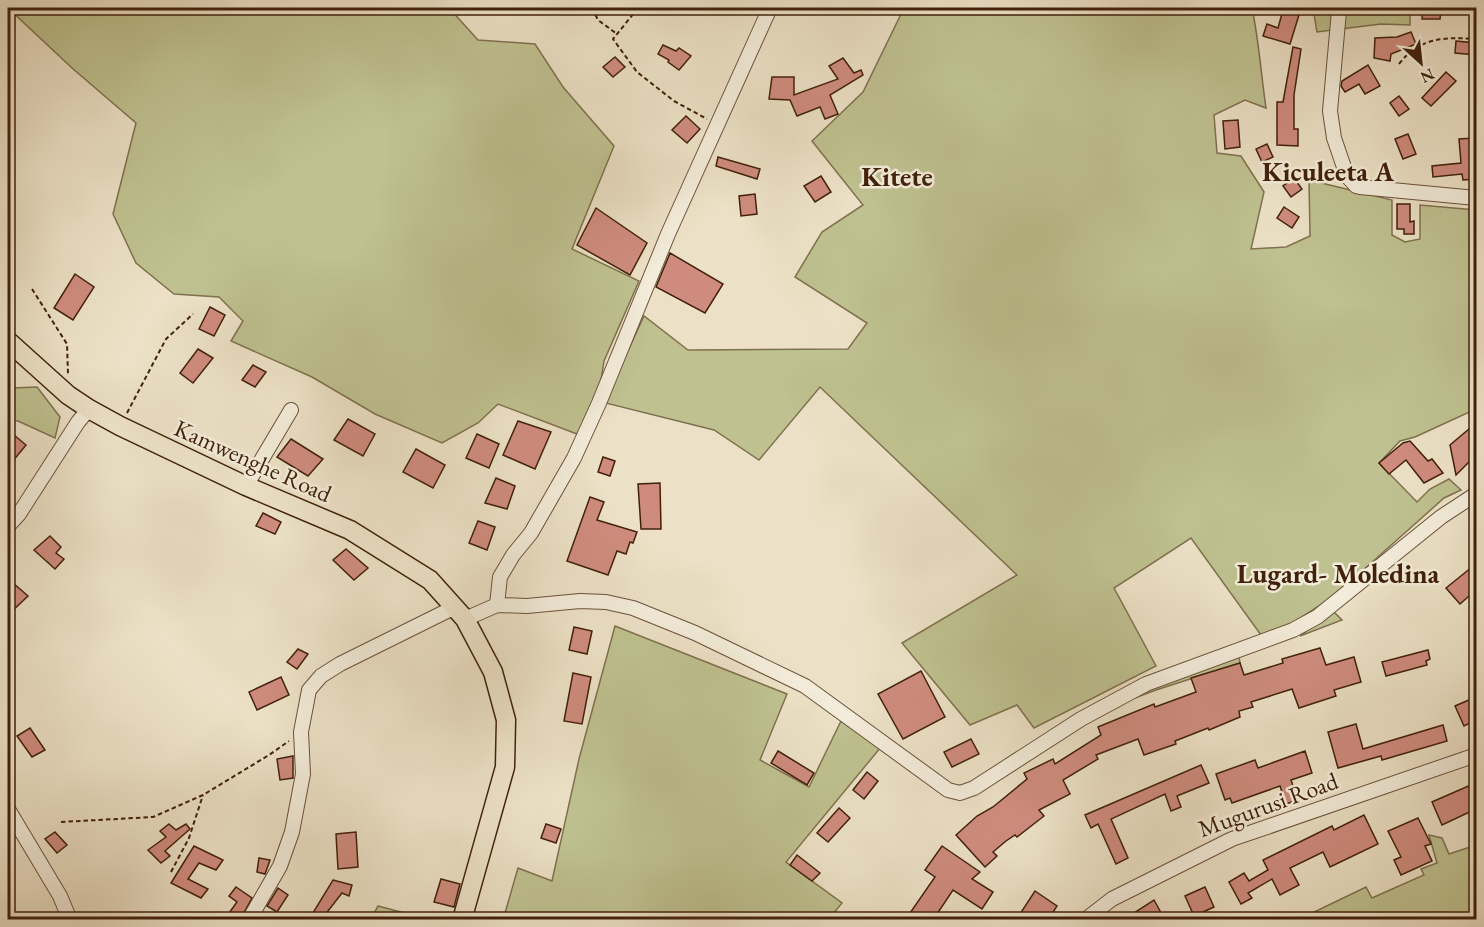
<svg xmlns="http://www.w3.org/2000/svg" width="1484" height="927" viewBox="0 0 1484 927" font-family="'EB Garamond',serif">
<rect width="100%" height="100%" fill="#ece1c6"/>
<filter id="stains"><feTurbulence type="fractalNoise" baseFrequency=".00333" numOctaves="4"/><feColorMatrix values="0 0 0 0 .2 0 0 0 0 .09 0 0 0 0 .02 0 0 0 .5 -.17"/></filter>
<radialGradient id="worn" r=".72"><stop offset=".6" stop-color="#630" stop-opacity="0"/><stop offset="1" stop-color="#630" stop-opacity=".3"/></radialGradient>
<g fill="#bfc190" stroke="#80714e" stroke-width="1.5">
<path d="M8,8H449L478,40L535,44L563,87L614,146L572,249L639,281L604,361L598,399L621,366L644,316L688,350L848,349L867,323L795,277L822,232L863,205L812,141L863,92L904,8H1252C1259,41 1261,74 1266,108L1245,100L1214,115L1217,153L1241,156L1264,192L1251,249L1286,247L1310,236L1309,180L1392,200V235L1405,242L1420,239V205L1476,210V409L1415,437L1400,441L1379,463L1417,502L1430,489L1449,479L1461,490L1444,498L1333,597L1291,624L1261,635L1191,538L1114,588L1156,666L1034,728L1017,705L970,725L902,643L1017,575L820,387L759,460L714,430L598,401L577,434L498,404L478,423L442,443L375,414L312,377L231,341L243,321L219,297L174,294L136,263L113,214L136,123L72,68Z"/>
<polygon points="1313,8 1410,8 1410,25 1381,24 1317,32"/>
<polygon points="37,387 60,417 55,438 18,421 8,420 8,390 11,388"/>
<polygon points="1333,611 1342,620 1300,636"/>
<polygon points="615,626 787,694 760,760 809,787 841,721 881,747 786,862 842,903 829,919 503,920 518,868 552,881 579,759"/>
<polygon points="1239,656 1240,663 1156,690 1124,702 1143,687"/>
<polygon points="1429,835 1442,838 1449,854 1476,845 1476,919 1308,919 1312,913 1366,887 1372,898 1424,875 1421,869 1437,863"/>
<polygon points="378,906 408,914 411,919 371,919"/>
</g>
<g fill="#cf8c7e" stroke="#41210b" stroke-width="1.5">
<polygon points="1423,8 1441,8 1440,19 1422,19"/>
<polygon points="1283,10 1299,15 1290,44 1263,36 1267,24 1278,28"/>
<polygon points="1411,32 1416,44 1391,54 1390,61 1374,58 1375,38 1397,37"/>
<polygon points="1456,41 1476,43 1476,55 1455,53"/>
<polygon points="663,45 676,51 679,48 691,56 679,70 668,62 669,60 658,54"/>
<polygon points="1293,47 1301,49 1294,95 1294,129 1298,129 1298,146 1277,145 1277,102 1283,102"/>
<polygon points="615,57 625,67 613,77 603,67"/>
<polygon points="843,58 854,73 861,70 863,75 830,95 838,114 825,119 820,107 797,116 790,100 769,99 772,77 794,77 794,95 838,79 829,66"/>
<polygon points="1368,65 1380,86 1365,94 1359,84 1345,92 1341,86 1342,81"/>
<polygon points="1446,72 1456,81 1431,106 1422,98"/>
<polygon points="1399,96 1409,109 1399,116 1390,103"/>
<polygon points="686,116 700,129 687,143 672,130"/>
<polygon points="1238,120 1240,147 1225,149 1223,121"/>
<polygon points="1408,134 1416,154 1403,159 1395,139"/>
<polygon points="1474,138 1476,179 1463,180 1462,174 1433,177 1432,166 1461,163 1459,139"/>
<polygon points="1267,144 1273,157 1262,162 1256,149"/>
<polygon points="718,157 760,169 757,179 716,166"/>
<polygon points="821,176 831,192 815,202 804,186"/>
<polygon points="1294,178 1302,189 1291,197 1283,186"/>
<polygon points="755,194 757,214 741,216 739,196"/>
<polygon points="1397,204 1410,204 1410,222 1414,221 1414,234 1404,234 1404,229 1397,229"/>
<polygon points="1284,207 1299,217 1292,228 1277,218"/>
<polygon points="596,208 647,243 630,275 577,245"/>
<polygon points="670,253 723,284 705,313 656,287"/>
<polygon points="75,274 94,287 73,320 54,308"/>
<polygon points="210,307 225,315 214,336 199,329"/>
<polygon points="198,349 213,358 193,383 180,373"/>
<polygon points="253,365 266,372 255,387 242,380"/>
<polygon points="348,419 375,434 363,456 334,440"/>
<polygon points="518,421 551,432 535,469 503,455"/>
<polygon points="1476,423 1476,455 1456,475 1450,445"/>
<polygon points="8,430 26,445 8,467"/>
<polygon points="477,434 499,444 489,468 466,458"/>
<polygon points="291,439 323,459 308,476 277,457"/>
<polygon points="1410,441 1428,461 1432,459 1443,473 1424,483 1406,460 1389,474 1379,463 1403,443"/>
<polygon points="416,449 445,465 433,488 403,472"/>
<polygon points="603,457 615,461 610,476 598,472"/>
<polygon points="496,478 515,486 507,509 485,503"/>
<polygon points="660,483 661,529 641,529 638,484"/>
<polygon points="590,497 604,502 597,520 637,532 633,543 630,542 626,554 617,551 608,575 567,561"/>
<polygon points="263,513 281,522 275,534 256,526"/>
<polygon points="478,521 495,527 487,550 469,543"/>
<polygon points="50,536 61,547 56,553 64,559 55,569 34,550"/>
<polygon points="346,549 368,568 354,580 333,560"/>
<polygon points="1472,567 1476,573 1476,590 1460,604 1446,588"/>
<polygon points="13,583 28,596 8,615 8,589"/>
<polygon points="574,627 592,631 587,654 569,650"/>
<polygon points="1320,648 1326,665 1354,657 1361,682 1334,690 1336,696 1299,708 1292,689 1251,702 1253,707 1239,711 1240,717 1209,730 1208,728 1175,741 1176,744 1144,755 1138,739 1096,755 1098,759 1063,780 1070,794 1039,810 1044,816 1017,837 1015,835 1006,841 993,852 997,856 985,867 956,835 977,816 993,807 1027,779 1024,773 1053,759 1055,764 1101,735 1098,727 1154,704 1155,707 1196,692 1191,678 1240,663 1244,675 1283,663 1282,659"/>
<polygon points="298,649 308,654 297,669 287,662"/>
<polygon points="1428,650 1430,659 1426,661 1427,665 1386,676 1382,662"/>
<polygon points="921,671 945,717 903,739 878,694"/>
<polygon points="573,673 591,677 582,724 564,721"/>
<polygon points="281,677 289,695 257,710 249,692"/>
<polygon points="1476,697 1476,720 1464,726 1455,706"/>
<polygon points="1356,724 1363,749 1443,725 1447,741 1382,760 1381,756 1338,768 1328,732"/>
<polygon points="30,728 45,750 32,757 17,736"/>
<polygon points="971,739 979,754 952,767 944,752"/>
<polygon points="778,751 814,773 807,785 771,763"/>
<polygon points="1305,751 1312,773 1291,780 1298,800 1286,804 1280,786 1232,803 1230,798 1225,800 1216,774 1255,760 1258,768"/>
<polygon points="293,756 293,778 280,780 277,759"/>
<polygon points="1201,765 1209,783 1177,796 1181,807 1171,811 1165,794 1111,819 1128,858 1116,864 1098,824 1091,828 1085,815"/>
<polygon points="867,772 878,781 864,799 853,790"/>
<polygon points="1473,784 1476,791 1476,809 1442,825 1432,802"/>
<polygon points="839,808 850,818 828,842 817,833"/>
<polygon points="1364,815 1378,844 1330,867 1323,852 1290,868 1299,885 1280,895 1272,879 1248,893 1252,898 1241,904 1229,882 1244,873 1249,881 1268,870 1263,860 1332,826 1334,830"/>
<polygon points="1418,818 1431,844 1425,846 1432,861 1401,875 1394,860 1401,857 1388,831"/>
<polygon points="169,824 176,830 186,824 190,829 165,851 170,856 161,863 148,850 166,837 160,831"/>
<polygon points="546,824 561,829 556,843 541,838"/>
<polygon points="55,832 67,845 57,853 45,839"/>
<polygon points="356,832 358,867 338,869 336,834"/>
<polygon points="194,846 223,860 216,870 199,863 188,879 208,889 201,898 171,883"/>
<polygon points="942,846 980,872 972,879 993,892 982,909 953,890 933,920 920,920 910,913 935,877 925,870"/>
<polygon points="797,855 820,873 812,881 790,865"/>
<polygon points="259,858 270,860 265,874 257,872"/>
<polygon points="441,879 460,884 454,907 434,902"/>
<polygon points="333,880 352,885 349,896 342,893 321,920 316,920 311,916"/>
<polygon points="236,887 252,898 240,920 224,920 237,902 229,896"/>
<polygon points="1205,887 1214,907 1194,916 1185,896"/>
<polygon points="278,888 288,895 277,912 267,906"/>
<polygon points="1035,891 1057,906 1048,920 1016,920"/>
<polygon points="1154,900 1165,920 1123,920"/>
</g>
<g fill="none" stroke-linecap="round" stroke-linejoin="round">
<defs>
<g id="minor">
<polyline points="1339,11 1330,111 1334,138 1347,176 1356,186 1360,187 1476,198"/>
<polyline points="246,486 291,410"/>
<polyline points="8,526 19,514 78,422 89,409"/>
<polyline points="497,605 500,577 513,555 531,533 574,458 599,403 668,234 770,8"/>
<polyline points="465,619 497,605 527,606 580,601 606,602 633,608 695,633 805,686 948,790 960,793 974,788 1081,719 1146,684 1293,630 1317,617 1441,517 1476,494"/>
<polyline points="8,809 60,896 70,920"/>
<polyline points="249,920 280,866 292,832 303,774 301,732 309,690 321,676 340,664 455,607"/>
<polyline points="1085,920 1112,899 1232,839 1476,755"/>
</g>
<polyline id="major" points="8,341 68,395 89,409 120,426 246,486 350,530 430,580 465,619 493,672 506,720 505,767 462,920"/>
</defs>
<use href="#minor" stroke="#6c513a" stroke-width="16"/>
<use href="#major" stroke="#41210b" stroke-width="21"/>
<g stroke="#41210b" stroke-width="2" stroke-dasharray="4.5 3" stroke-linecap="butt">
<polyline points="592,8 598,20 617,34"/>
<polyline points="638,8 613,39 637,72 674,101 707,119"/>
<path d="M1399,64C1420,37 1445,37 1476,39"/>
<polyline points="32,289 67,344 68,374"/>
<polyline points="127,413 166,339 193,314"/>
<polyline points="61,822 153,817 203,795 269,755 289,741"/>
<polyline points="171,872 189,838 203,795"/>
</g>
<use href="#minor" stroke="#f3ecda" stroke-width="14"/>
<use href="#major" stroke="#ece1c6" stroke-width="18"/>
</g>
<g text-anchor="middle" stroke-width="5" stroke-linejoin="round" paint-order="stroke">
<g font-size="24" fill="#41210b" stroke="#f3ecda">
<text transform="translate(253 461) rotate(24)" y="8">Kamwenghe Road</text>
<text transform="translate(1268 805) rotate(-20)" y="8">Mugurusi Road</text>
</g>
<g font-size="27" font-weight="bold" fill="#41210b" stroke="#f3ecda">
<text x="1328" y="181">Kiculeeta A</text>
<text x="897" y="186">Kitete</text>
<text x="1338" y="583">Lugard- Moledina</text>
</g>
</g>
<rect width="1484" height="927" fill="none" stroke="#ece1c6" stroke-width="30"/>
<rect x="9" y="9" width="1466" height="909" fill="none" stroke="#41210b" stroke-width="3"/>
<rect x="15" y="15" width="1454" height="897" fill="none" stroke="#41210b" stroke-width="1.5"/>
<g transform="translate(1421 63) rotate(153)" stroke="#f3ecda" stroke-width="4.5" paint-order="stroke">
<path d="M0-4.5L10 22L0 15L-10 22Z" fill="#41210b"/>
<text y="-9" font-size="16" font-weight="bold" text-anchor="middle" fill="#41210b">N</text>
</g>
<rect width="100%" height="100%" filter="url(#stains)"/>
<rect width="100%" height="100%" fill="url(#worn)"/>
</svg>
